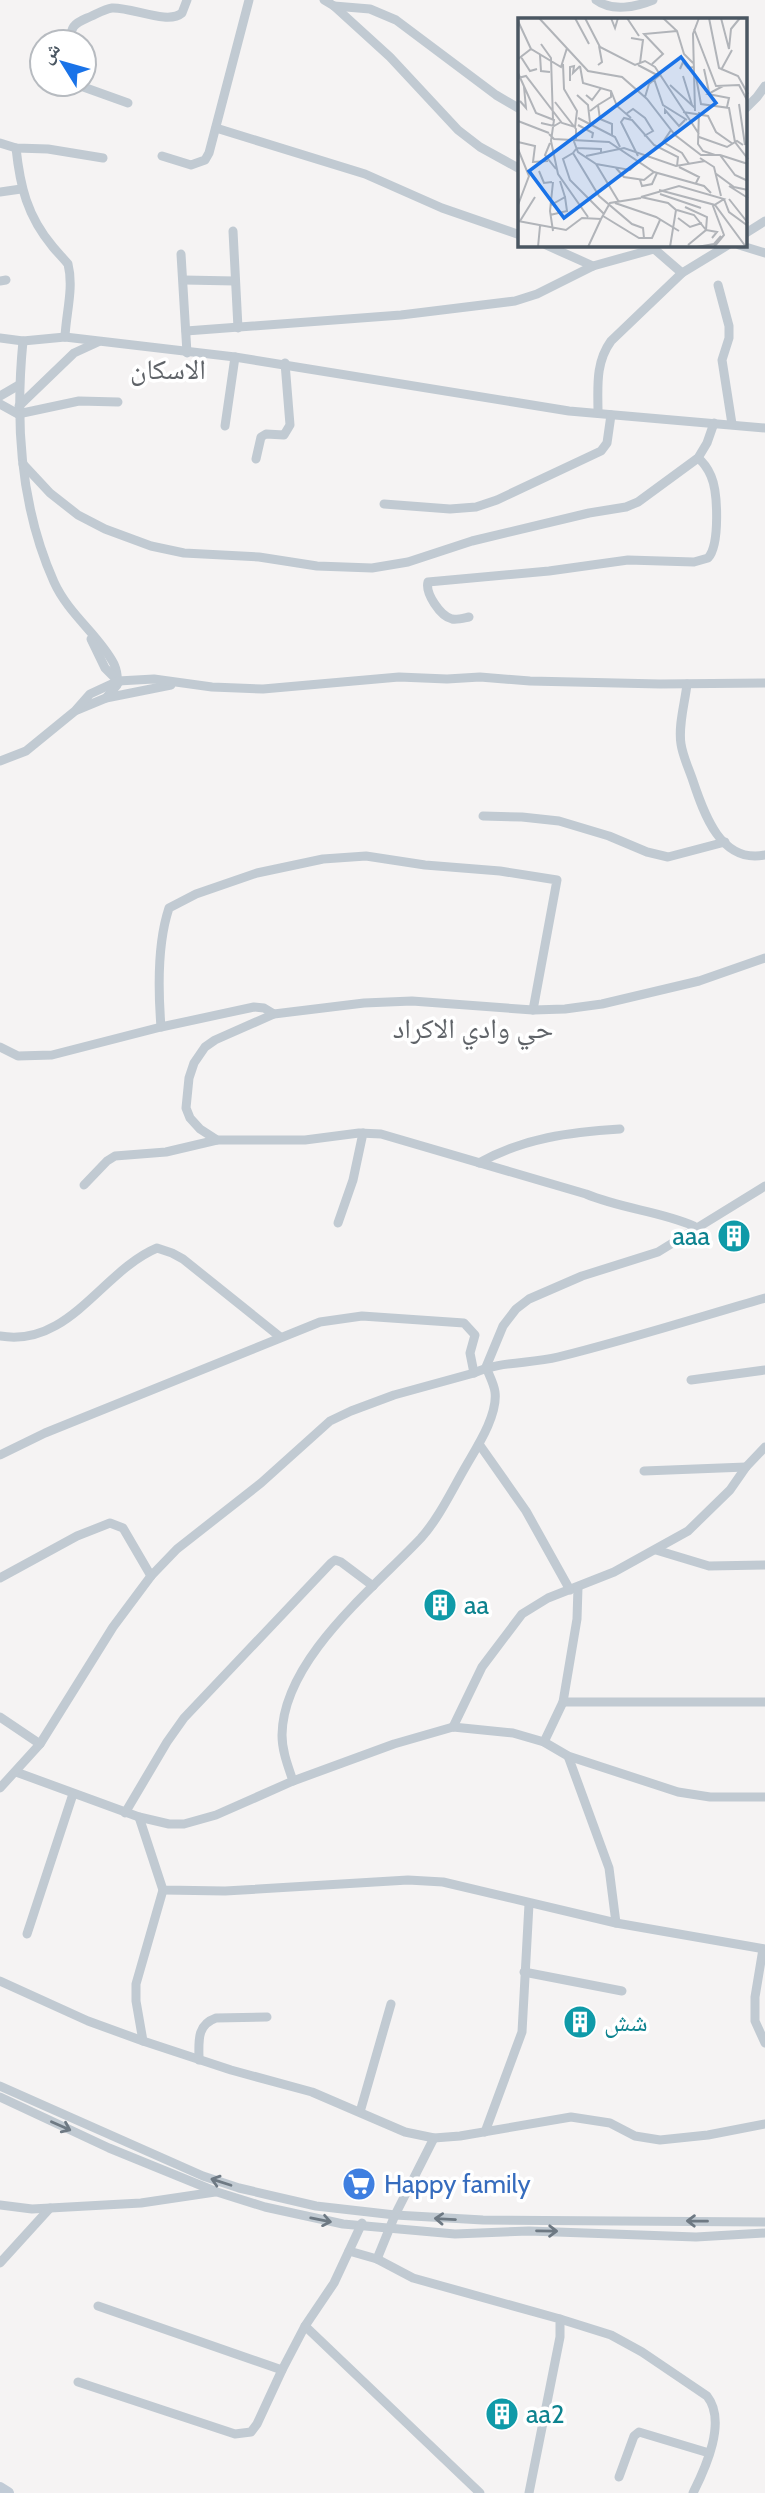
<svg xmlns="http://www.w3.org/2000/svg" width="765" height="2493" viewBox="0 0 765 2493" font-family="Cabin,'Noto Naskh Arabic',sans-serif">
<rect width="100%" height="100%" fill="#f5f3f3"/>
<g fill="none" stroke-linecap="round" stroke-linejoin="round">
<g stroke="#c1cad2" stroke-width="9">
<polyline points="324,0 334,6 390,57 458,130 480,147 520,169"/>
<path d="M596,0C612,12 636,7 653,0"/>
<polyline points="334,6 370,9 396,20 496,95 520,109"/>
<path d="M70,42C71,27 73,24 87,18C95,15 104,9 112,8C132,7 168,25 182,13L187,0"/>
<polyline points="75,84 128,103"/>
<polyline points="746,108 757,97 765,86"/>
<polyline points="216,128 365,174 442,208 520,235"/>
<polyline points="0,143 16,148 48,149 103,158"/>
<path d="M16,148C20,186 27,216 53,247C58,253 63,258 68,264C74,288 66,313 65,337"/>
<polyline points="162,156 191,165 205,160 209,153 249,0"/>
<polyline points="0,192 21,189"/>
<polyline points="233,231 238,328"/>
<polyline points="746,233 765,221"/>
<polyline points="546,245 593,266"/>
<polyline points="739,245 765,253"/>
<polyline points="652,247 682,273"/>
<polyline points="181,254 187,353"/>
<polyline points="184,280 235,281"/>
<polyline points="0,281 6,280"/>
<polyline points="718,285 729,326 729,338 722,360 732,424"/>
<polyline points="186,331 401,315 515,301 537,294 593,266 654,249"/>
<polyline points="0,338 23,341 65,337 235,357 569,411 765,428"/>
<path d="M23,341C15,422 20,506 54,582C69,615 99,635 114,664C117,671 118,678 117,685L106,698"/>
<polyline points="0,396 19,385"/>
<polyline points="0,404 18,414 79,401 118,402"/>
<polyline points="19,406 74,353 98,342"/>
<path d="M598,413C598,388 595,363 611,341L682,273L728,245"/>
<polyline points="225,426 235,357"/>
<polyline points="256,459 261,437 266,434 284,435 290,425 285,363"/>
<polyline points="23,464 50,493 78,515 105,529 151,546 184,553 259,557 317,566 372,568 408,562 472,541 589,513 626,507 638,502 698,458 707,443 714,423"/>
<polyline points="384,504 450,509 476,507 497,500 601,451 607,443 611,415"/>
<path d="M469,617C464,618 457,620 452,619C440,616 425,593 428,582L549,571L628,560L694,562L708,558C720,545 718,492 711,476C708,469 703,462 698,458"/>
<polyline points="91,639 105,668 119,682"/>
<path d="M687,684C685,703 678,725 681,744C683,757 689,769 693,781C704,814 721,864 765,855"/>
<polyline points="77,710 106,698 171,685"/>
<polyline points="0,761 26,751 75,711 90,694 118,681 154,679 212,687 263,689 399,677 447,679 480,677 530,681 660,684 765,683"/>
<polyline points="483,816 522,817 559,821 609,836 647,852 668,857 725,842"/>
<path d="M161,1027C158,989 157,944 169,908L196,894L257,873L323,859L366,856L425,865L500,871L557,880L533,1010"/>
<polyline points="0,1047 18,1056 52,1055 161,1027 254,1007 264,1008 274,1014"/>
<path d="M479,1163C523,1138 571,1132 620,1129"/>
<polyline points="84,1185 107,1161 115,1156 166,1152 217,1140"/>
<polyline points="338,1223 353,1180 363,1133"/>
<path d="M695,1230L694,1226C660,1211 622,1209 586,1194L381,1134L359,1133L305,1140H217L200,1129L190,1118L186,1108L189,1078L194,1063L205,1047L215,1040L274,1014L364,1003L412,1001L533,1010L565,1009L602,1004L699,981L765,958"/>
<path d="M0,1336C69,1348 102,1271 157,1248L172,1253L183,1259L279,1336"/>
<polyline points="691,1380 765,1370"/>
<polyline points="479,1444 526,1511 570,1590"/>
<polyline points="0,1455 45,1433 320,1322 362,1316 464,1323 475,1335 470,1353 474,1373"/>
<polyline points="644,1471 746,1467"/>
<polyline points="656,1550 709,1566 765,1565"/>
<polyline points="0,1578 77,1536 110,1523 123,1528 151,1576"/>
<polyline points="563,1702 765,1702"/>
<polyline points="0,1717 40,1744"/>
<polyline points="453,1727 482,1667 522,1614 548,1598 614,1572 688,1531 730,1490 746,1467 765,1447"/>
<polyline points="544,1742 563,1702 577,1619 578,1587"/>
<polyline points="568,1756 609,1868 616,1923"/>
<polyline points="16,1772 139,1817 169,1824 184,1824 216,1815 293,1781 394,1744 453,1727 513,1733 544,1742 568,1756 678,1792 710,1797 765,1797"/>
<path d="M293,1781C288,1766 282,1751 282,1735C283,1659 373,1589 421,1538C439,1518 452,1490 466,1466C477,1447 498,1415 495,1392C494,1384 489,1375 486,1367L503,1326L516,1309L529,1299L582,1276L658,1252L765,1186"/>
<path d="M0,1788L40,1744L113,1627L151,1576L177,1549L261,1483L330,1421L351,1411L394,1395L474,1373C499,1361 530,1364 558,1357C627,1340 696,1318 765,1298"/>
<polyline points="125,1813 167,1742 184,1718 331,1563 335,1560 341,1562 373,1586"/>
<polyline points="139,1817 163,1890 225,1891 408,1880 443,1882 616,1923 765,1949"/>
<polyline points="163,1890 136,1984 136,2001 143,2041 231,2070 312,2092 405,2132 434,2138 460,2136 571,2117 610,2123 635,2136 660,2140 708,2135 765,2124"/>
<polyline points="27,1934 73,1794"/>
<polyline points="763,1949 755,1997 755,2021 765,2043"/>
<polyline points="524,1972 622,1991"/>
<polyline points="0,1981 88,2021 143,2041"/>
<path d="M199,2060C199,2042 196,2025 216,2018L267,2017"/>
<polyline points="0,2086 203,2176 239,2188 316,2206 395,2215 483,2220 765,2222"/>
<polyline points="0,2097 109,2148 217,2192 265,2207 343,2224 455,2234 529,2231 696,2237 765,2233"/>
<polyline points="360,2112 391,2004"/>
<polyline points="485,2132 522,2032 529,1904"/>
<polyline points="0,2205 32,2209 141,2203 215,2192"/>
<polyline points="349,2251 377,2259 413,2278 560,2319 560,2337 529,2493"/>
<polyline points="377,2259 395,2215 434,2138"/>
<polyline points="0,2263 50,2208"/>
<polyline points="98,2306 282,2370"/>
<path d="M560,2319L611,2335L642,2352L707,2396C727,2421 706,2467 693,2493"/>
<polyline points="305,2326 480,2493"/>
<polyline points="78,2382 235,2434 251,2432 257,2424 282,2370 305,2326 334,2283 362,2223"/>
<polyline points="619,2477 634,2436 639,2432 709,2453"/>
</g>
<polyline stroke="#c1cbd6" stroke-width="12" points="0,2488 8,2493"/>
</g>
<defs><path id="oneway-shaft" d="M-6 0H5M1.5-3L5.5 0L1.5 3" fill="none" stroke-width="1.6" stroke-linecap="round" stroke-linejoin="round" transform="scale(1.75)"/></defs>
<g stroke="#6e7983">
<use href="#oneway-shaft" transform="translate(61 2126) rotate(24)"/>
<use href="#oneway-shaft" transform="translate(221 2182) rotate(-162)"/>
<use href="#oneway-shaft" transform="translate(445 2219) rotate(-177)"/>
<use href="#oneway-shaft" transform="translate(321 2220) rotate(11)"/>
<use href="#oneway-shaft" transform="translate(697 2221) rotate(-179)"/>
<use href="#oneway-shaft" transform="translate(547 2231) rotate(1)"/>
</g>
<defs>
<symbol id="building-disc" viewBox="-11 -11 22 22"><circle r="9.5" fill="#0f9aa8" stroke="#fff"/><path d="M-4-6H4V6H1V3H-1V6H-4ZM-2.5-4.3h1.7v1.8h-1.7ZM.8-4.3h1.7v1.8H.8ZM-2.5-1h1.7V.8h-1.7ZM.8-1h1.7V.8H.8Z" fill="#fff"/></symbol>
<symbol id="supermarket-disc" viewBox="-11 -11 22 22"><circle r="9.5" fill="#3f7fe0" stroke="#fff"/><path d="M-6-5.5h2.5l.6 2H6L4.5 2H-2.5L-4.4-4H-6ZM-1.5 3.2a1.3 1.3 0 1 0 .1 0ZM3 3.2a1.3 1.3 0 1 0 .1 0Z" fill="#fff"/></symbol>
</defs>
<g fill-rule="evenodd">
<use href="#building-disc" x="715" y="1217" width="38" height="38"/>
<use href="#building-disc" x="421" y="1586" width="38" height="38"/>
<use href="#building-disc" x="561" y="2003" width="38" height="38"/>
<use href="#supermarket-disc" x="340" y="2165" width="38" height="38"/>
<use href="#building-disc" x="483" y="2395" width="38" height="38"/>
</g>
<g text-anchor="middle" stroke-width="7" stroke-linejoin="round" paint-order="stroke">
<g font-size="26" fill="#0d838f" stroke="#fff" text-anchor="start">
<text x="710" y="1245" text-anchor="end">aaa</text>
<text x="464" y="1614">aa</text>
<text x="604" y="2031">شش</text>
<text x="526" y="2423">aa2</text>
</g>
<g font-size="26" fill="#366cbe" stroke="#fff" text-anchor="start">
<text x="384" y="2193">Happy family</text>
</g>
<g font-size="28" fill="#5f6368" stroke="#fff">
<text x="168" y="379">الاسكان</text>
<text x="473" y="1038">حي وادي الاكراد</text>
</g>
</g>
<g transform="translate(518 18)">
<rect width="229" height="229" fill="#f5f3f3"/>
<path fill="none" stroke="#b1b4b9" stroke-width="2" d="M21,0L70,53L104,59L129,81L157,117L183,137H202L217,157L230,163M57,0L71,26M67,0L82,29L117,47L127,43L137,49L181,116M93,0L97,10L100,0M109,0L121,18M145,0L159,13L166,36L175,45M191,0L201,50L220,58L230,76M203,0L211,31L213,11L222,0M0,3L13,31M176,11L198,68L221,67L229,82M113,20L125,22L122,45M23,26L33,40L35,102M22,37L23,53L32,54M3,39L12,53L19,51M0,41L13,31L43,49L49,30M134,46L145,36L126,16L159,13M80,47L84,44L81,28M120,47L139,57M62,48L65,65L93,73L99,88L113,100M162,51L165,44L170,50L176,49M186,51L191,74M203,52L214,32M0,55L18,95L36,102L33,123L40,156L70,199M165,58L174,87M178,59L183,86L211,90L217,124L230,141M0,60L8,58L44,105L57,109L59,93L46,71L45,46M136,61L145,87L169,102M52,63V49L56,48L55,55L62,48M152,67L177,90M205,68L190,76L211,80L209,89M59,77L70,87L72,105M68,77L74,82L83,70M127,79L131,66L143,56M2,83L8,90L6,69M37,84L58,111V121M221,86L227,127M80,87L93,79V73M72,93L80,87L82,101L94,106V117M177,93L175,16L181,0M165,94L190,98L198,114L215,126M181,94L180,126L185,133L197,137M108,96L115,91L127,100L135,113L126,118M147,96V92L161,108L167,102M60,100L97,119L102,129M0,103L31,115M23,105L36,108L43,104M60,107L75,115L74,120M153,112L145,124L164,135L171,146M31,116L36,121L91,124L136,154L186,168L193,175M181,119L209,129L219,123L225,127M55,121L60,134L78,146L101,184M0,124L17,128L15,144L30,143M32,125L27,137L38,151M58,130L83,131V134M0,131L11,158L0,187M58,131L55,135L81,178L114,206L125,210L126,220M55,135L45,141L52,162L86,196M202,137L230,146M68,138L106,130L158,148L187,143M120,138L103,104L106,100L114,102L136,127L160,139L159,148M182,140L196,149L203,178M78,146L112,152L119,145M161,149L181,159L178,165M98,150L106,159L126,162L136,154M21,153L26,165L34,164M197,155L216,169L230,172M122,162L124,168L134,166L139,155M35,164L32,193L35,213M211,168L230,180M141,172L197,187L228,229M142,176L183,190M206,181L211,194L230,208M211,181L230,205M97,185L138,199L161,213M33,187L47,179L42,163M167,189L189,199L188,212L199,214L194,220M159,192L176,197L188,212L170,227M32,197L49,193L47,179M85,198L121,220H134L142,202M160,200L172,209L184,205M0,203L48,212L64,200L83,201L92,185L123,180M2,203L17,179M20,229L22,208M70,229L83,201M152,229L158,192L150,185L123,179L161,168L206,181L195,188L206,217L196,229M179,229L196,226L203,218"/>
<path fill="#1a73e8" fill-opacity="0.15" stroke="#1a73e8" stroke-width="3.5" d="M163,39L198,85L46,200L11,153Z"/>
<rect width="229" height="229" fill="none" stroke="#4a5661" stroke-width="3.5"/>
</g>
<g transform="translate(63 63) rotate(307)"><circle r="33" fill="#ffffff" stroke="#b7bbc0" stroke-width="2"/>
<path d="M0-5L12 26L0 18L-12 26Z" fill="#1a73e8"/>
<text y="-10" font-size="19" font-weight="bold" text-anchor="middle" fill="#4a5661">ش</text>
</g>
</svg>
